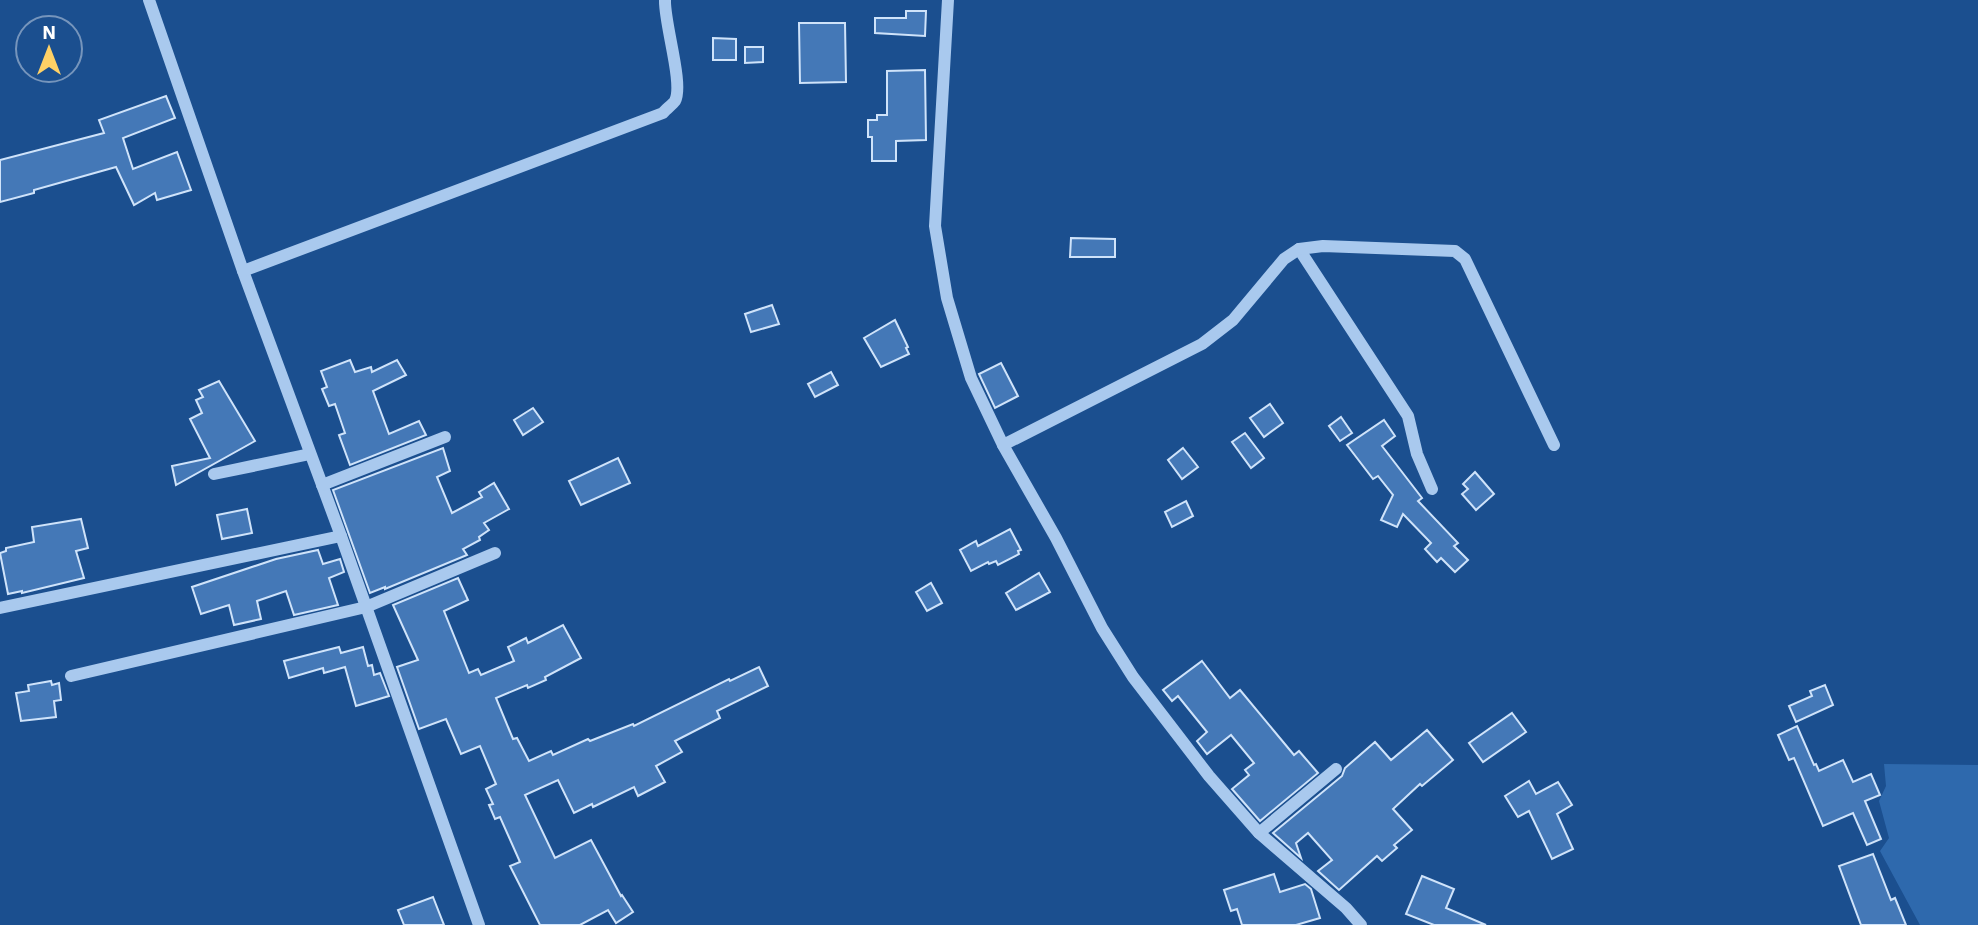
<svg xmlns="http://www.w3.org/2000/svg" width="1978" height="925" viewBox="0 0 1978 925" font-family="'IBM Plex Sans',sans-serif">
<rect width="100%" height="100%" fill="#1b4f8f"/>
<polygon fill="#2e69ad" points="1884,764 1978,765 1978,925 1920,925 1880,851 1889,838 1879,801 1886,786"/>
<g fill="#4478b7" stroke="#cfe3fa" stroke-width="2">
<polygon points="906,11 926,11 925,36 875,33 875,18 906,18"/>
<polygon points="799,23 845,23 846,82 800,83"/>
<polygon points="713,38 736,39 736,60 713,60"/>
<polygon points="745,47 763,47 763,62 745,63"/>
<polygon points="925,70 926,140 896,141 896,161 872,161 872,137 868,137 868,120 877,120 877,115 887,115 887,71"/>
<polygon points="166,96 175,118 123,138 133,169 177,152 191,190 157,200 155,193 134,205 116,167 34,190 34,193 0,202 0,160 104,133 99,120"/>
<polygon points="1071,238 1115,239 1115,257 1070,257"/>
<polygon points="772,305 779,324 751,332 745,314"/>
<polygon points="895,320 908,347 906,348 909,354 881,367 864,338"/>
<polygon points="350,360 355,372 371,367 372,372 397,360 406,375 373,391 389,434 419,421 426,435 350,465 339,435 345,433 335,404 329,406 322,389 327,387 321,371"/>
<polygon points="1001,363 1018,396 995,408 979,374"/>
<polygon points="831,372 838,385 815,397 808,384"/>
<polygon points="219,381 255,441 176,485 172,466 210,458 190,419 202,413 196,400 203,397 199,390"/>
<polygon points="1270,404 1283,423 1264,437 1250,418"/>
<polygon points="533,408 543,422 523,435 514,420"/>
<polygon points="1341,417 1352,433 1340,441 1329,426"/>
<polygon points="1384,420 1395,436 1382,446 1422,498 1418,501 1458,543 1454,546 1468,560 1455,572 1441,558 1437,562 1425,549 1431,543 1403,514 1397,527 1381,520 1393,495 1378,476 1373,479 1347,445"/>
<polygon points="1245,433 1264,458 1251,468 1232,442"/>
<polygon points="443,448 450,471 437,477 452,513 482,497 479,492 494,483 509,509 484,523 489,530 479,537 480,540 463,549 467,555 385,589 385,587 370,593 333,490"/>
<polygon points="1183,448 1198,467 1182,479 1168,460"/>
<polygon points="618,458 630,483 581,505 569,481"/>
<polygon points="1475,472 1494,494 1476,510 1462,494 1468,489 1463,484"/>
<polygon points="1186,501 1193,516 1172,527 1165,512"/>
<polygon points="247,509 252,533 222,539 217,515"/>
<polygon points="81,519 88,548 76,551 84,578 22,593 22,591 8,594 0,553 6,551 6,548 34,542 32,527"/>
<polygon points="1010,529 1021,550 1018,551 1019,554 998,565 996,561 989,564 988,562 971,571 960,550 976,541 978,546"/>
<polygon points="318,550 323,564 340,559 344,572 329,578 338,605 294,615 286,591 257,601 261,619 234,625 229,605 201,614 192,587 276,559"/>
<polygon points="1039,573 1050,592 1016,610 1006,593"/>
<polygon points="458,578 468,600 444,611 469,673 478,669 481,675 514,661 508,647 526,638 528,643 563,625 581,658 545,677 546,680 528,688 527,685 496,698 513,739 517,738 529,761 551,751 553,755 588,739 590,741 633,724 634,726 729,679 730,681 759,667 768,686 717,711 720,718 675,741 682,752 656,766 665,782 638,796 634,787 593,807 592,804 574,813 558,780 525,795 555,858 591,840 621,896 622,895 633,912 616,923 608,910 580,925 540,925 510,866 520,862 500,817 495,819 489,805 493,804 486,789 496,784 480,746 461,754 446,719 419,729 397,667 418,660 393,605"/>
<polygon points="931,583 942,603 927,611 916,592"/>
<polygon points="339,647 341,653 363,647 368,666 372,665 374,675 380,673 389,696 356,706 345,667 324,673 323,668 289,678 284,661"/>
<polygon points="1202,661 1230,698 1240,690 1294,755 1299,751 1318,773 1260,821 1232,789 1249,775 1245,770 1254,763 1231,735 1207,754 1197,741 1207,732 1178,696 1172,701 1163,690"/>
<polygon points="51,681 52,685 59,683 61,700 54,701 56,717 21,721 16,693 29,691 28,685"/>
<polygon points="1825,685 1833,705 1796,722 1789,706 1812,696 1810,691"/>
<polygon points="1512,713 1526,732 1483,762 1469,743"/>
<polygon points="1797,726 1814,765 1816,764 1819,771 1843,760 1853,782 1871,774 1880,795 1865,801 1881,839 1867,845 1853,813 1823,826 1794,758 1789,760 1778,735"/>
<polygon points="1427,730 1453,760 1422,786 1420,784 1393,809 1412,830 1394,845 1397,848 1382,861 1377,856 1339,890 1318,871 1332,860 1308,833 1296,843 1301,858 1273,833 1342,776 1345,768 1375,742 1391,760"/>
<polygon points="1529,781 1536,794 1558,782 1572,805 1557,814 1573,849 1552,859 1529,811 1518,817 1505,796"/>
<polygon points="1873,854 1891,900 1895,898 1906,925 1861,925 1839,866"/>
<polygon points="1274,874 1280,892 1305,884 1311,889 1320,918 1296,925 1242,925 1237,909 1231,911 1224,890"/>
<polygon points="1422,876 1454,889 1446,908 1486,925 1434,925 1406,914"/>
<polygon points="433,897 444,925 404,925 398,910"/>
</g>
<g fill="none" stroke-linecap="round" stroke-linejoin="round">
<g stroke="#a9c9ee" stroke-width="12">
<polyline points="149,0 243,271 341,536 479,925"/>
<polyline points="948,0 935,226 947,298 971,378 1003,445 1056,538 1102,628 1133,677 1209,776 1259,833 1346,908 1361,925"/>
<polyline points="1299,249 1408,416 1417,454 1432,489"/>
<path d="M243,271L663,113C666,109 672,105 675,101C684,84 664,23 665,0"/>
<polyline points="1003,445 1202,344 1233,320 1284,259 1299,249 1323,246 1455,251 1465,259 1554,445"/>
<polyline points="214,474 310,454"/>
<polyline points="322,485 445,437"/>
<polyline points="0,608 341,536"/>
<polyline points="71,676 366,607 495,553"/>
<polyline points="1259,833 1336,769"/>
</g>
</g>
<g transform="translate(49 49)"><circle r="33" fill="#1b4f8f" stroke="#7695bc" stroke-width="2"/>
<path d="M0-5L12 26L0 18L-12 26Z" fill="#ffd166"/>
<text y="-10" font-size="19" font-weight="bold" text-anchor="middle" fill="#ffffff">N</text>
</g>
</svg>
